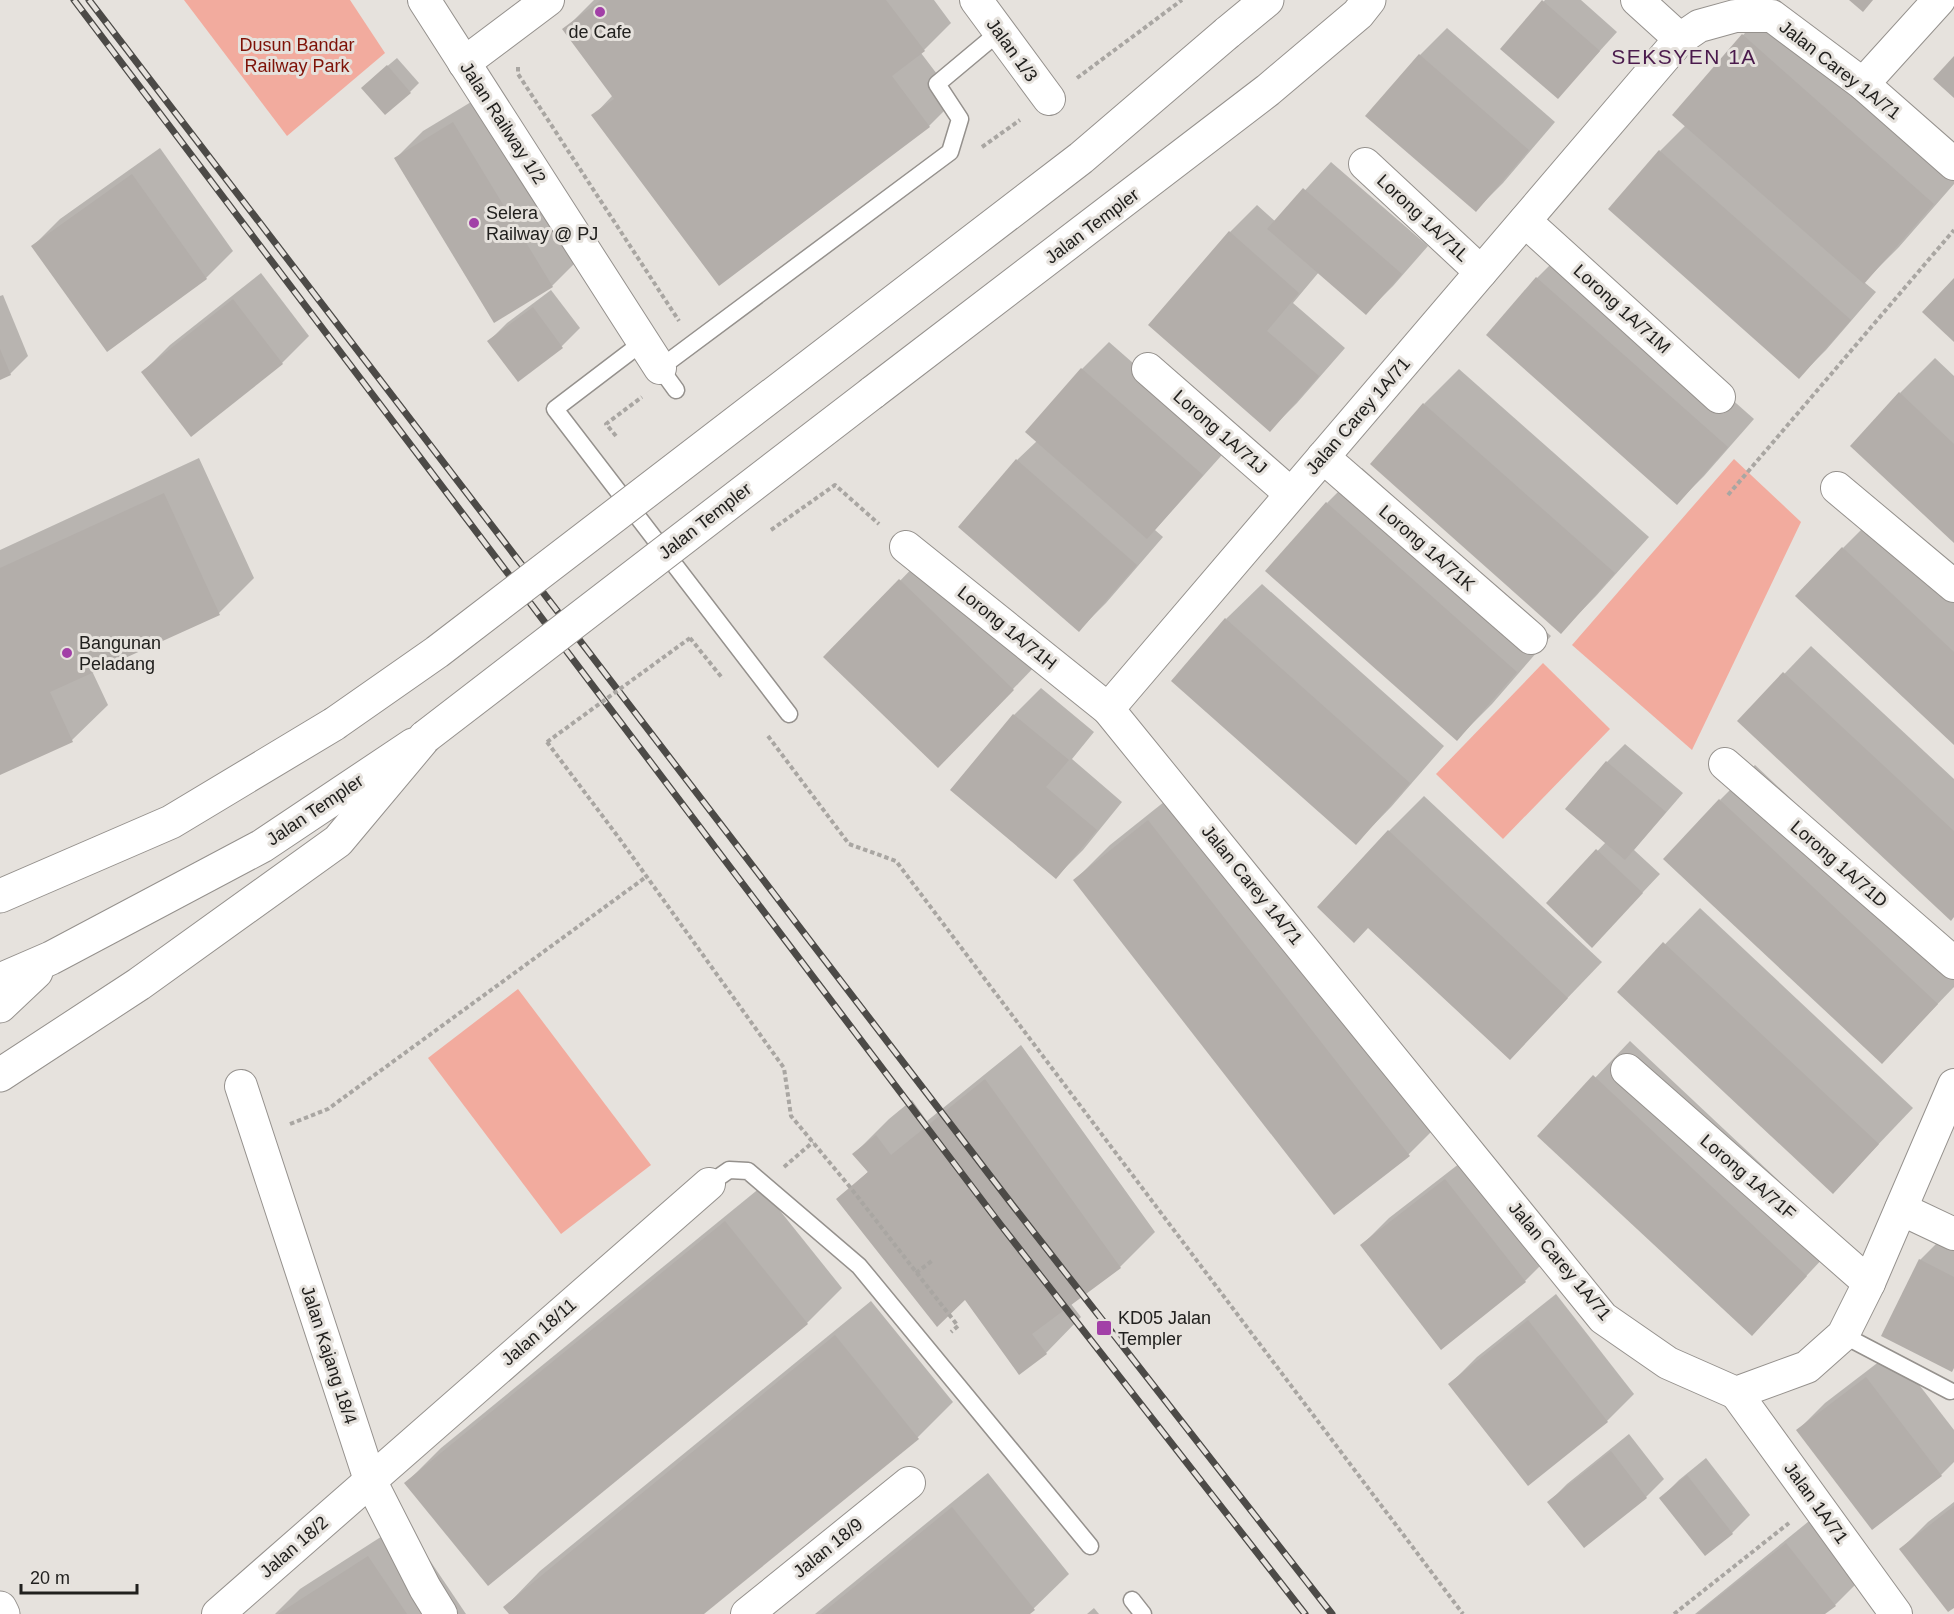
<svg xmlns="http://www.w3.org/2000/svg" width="1954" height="1614" viewBox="0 0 1954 1614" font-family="Helvetica,sans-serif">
<rect width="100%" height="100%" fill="#e6e2dd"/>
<g fill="#f2ab9e">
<polygon points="184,0 350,0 385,53 287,136"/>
<polygon points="1734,459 1801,522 1692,750 1572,645"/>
<polygon points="1543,663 1610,729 1503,839 1436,774"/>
<polygon points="518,989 651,1165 561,1234 428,1058"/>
</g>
<g fill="#0003">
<polygon points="594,0 934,0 951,23 921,53 956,99 929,126 719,284 593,116 613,95 564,30"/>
<polygon points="1545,0 1581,0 1617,32 1558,97 1503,49"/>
<polygon points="1779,0 1954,156 1954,184 1899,247 1864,282 1876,292 1826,350 1799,377 1660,151 1686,125 1743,35"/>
<polygon points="1447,28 1555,122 1503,183 1476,210 1368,116 1420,55"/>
<polygon points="397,58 419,83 410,92 372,79"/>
<polygon points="481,96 579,259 552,286 396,158 423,131"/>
<polygon points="160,148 233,251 206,278 33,246 60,219"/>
<polygon points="1331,162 1428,246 1393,286 1366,313 1319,272 1293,303 1345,348 1297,403 1270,430 1230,232 1257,205 1276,222"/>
<polygon points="1564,251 1754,419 1704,476 1677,503 1488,335 1537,278"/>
<polygon points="261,273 309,336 282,363 191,435 143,372 170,345"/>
<polygon points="551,290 580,328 562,346 489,341 507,323"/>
<polygon points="3,295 28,356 10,374 0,378 0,296"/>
<polygon points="1109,342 1229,447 1155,530 1163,537 1106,603 1079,630 1017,460 1037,441 1027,432 1082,369"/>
<polygon points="1935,358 1954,376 1954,541 1900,393"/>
<polygon points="1459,369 1649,537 1596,596 1561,632 1424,404"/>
<polygon points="199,458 254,578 219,613 92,671 108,705 72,740 0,773 0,550"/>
<polygon points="1362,468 1551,636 1492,704 1457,739 1327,503"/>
<polygon points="1878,513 1954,584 1954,743 1843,548"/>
<polygon points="927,553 1039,662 965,739 826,657"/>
<polygon points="1262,584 1444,746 1391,807 1356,843 1226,619"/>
<polygon points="1811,646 1954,779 1954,915 1739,721"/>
<polygon points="1041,688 1094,732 1072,759 1122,802 1083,850 1056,877 952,790 1014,715"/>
<polygon points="1625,744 1683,793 1634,850 1660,874 1610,927 1548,903 1606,842 1567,809 1607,762"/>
<polygon points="1755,765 1954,952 1954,987 1882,1062 1720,800"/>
<polygon points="1184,786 1444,1119 1409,1154 1334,1213 1075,880 1110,845"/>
<polygon points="1424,796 1602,962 1510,1058 1369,926 1389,831"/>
<polygon points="1700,908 1913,1108 1833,1192 1619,992"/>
<polygon points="1630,1041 1841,1239 1752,1334 1540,1136"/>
<polygon points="1021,1045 1155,1232 1120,1267 1071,1304 1081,1317 1046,1353 1019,1373 965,1298 838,1199 868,1172 854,1154 889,1119 912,1100 927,1121"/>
<polygon points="1473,1153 1552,1254 1525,1281 1362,1245 1389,1218"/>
<polygon points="761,1187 842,1288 807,1323 406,1483 441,1448"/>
<polygon points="1947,1233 1954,1236 1954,1368 1920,1260"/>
<polygon points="1556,1294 1634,1394 1607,1421 1528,1483 1450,1384 1477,1357"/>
<polygon points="871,1301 953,1402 918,1437 701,1614 511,1614 505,1607 540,1571"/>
<polygon points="1893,1351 1954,1430 1954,1462 1941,1475 1798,1430 1825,1403"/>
<polygon points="1629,1434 1664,1479 1646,1497 1584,1546 1549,1502 1567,1484"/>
<polygon points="1706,1458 1750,1515 1732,1533 1705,1554 1661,1498 1679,1480"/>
<polygon points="988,1473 1069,1574 1028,1614 815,1614"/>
<polygon points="1954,1502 1954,1606 1901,1549 1928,1522"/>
<polygon points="1814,1517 1862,1578 1835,1605 1823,1614 1695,1614"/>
<polygon points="404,1522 466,1614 275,1614 300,1589"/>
<polygon points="1094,1608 1099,1614 1087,1614"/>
</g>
<g fill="#b3aeaa">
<polygon points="601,0 886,0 925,51 892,76 930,127 719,286 591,115 614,99 562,29"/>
<polygon points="1542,0 1600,51 1558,99 1500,49"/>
<polygon points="1849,0 1873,0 1863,12"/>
<polygon points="1742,34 1934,204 1864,284 1672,115"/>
<polygon points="1419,54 1529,150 1476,212 1365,116"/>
<polygon points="1954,56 1954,98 1933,79"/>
<polygon points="387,65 411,93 385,115 361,88"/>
<polygon points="453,122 553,287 494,323 394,158"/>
<polygon points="1659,150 1851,320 1799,379 1608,209"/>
<polygon points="132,174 207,279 107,352 31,246"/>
<polygon points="1303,188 1402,274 1366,315 1267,229"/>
<polygon points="1229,231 1299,293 1267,331 1319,376 1270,432 1148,325"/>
<polygon points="1536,277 1728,447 1677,505 1486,335"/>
<polygon points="1954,278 1954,342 1922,312"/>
<polygon points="233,299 283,364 191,437 141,372"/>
<polygon points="533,307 563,348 518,382 487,341"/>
<polygon points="0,349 11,375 0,380"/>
<polygon points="1081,368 1203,475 1147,539 1025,432"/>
<polygon points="1899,392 1954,444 1954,543 1850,446"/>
<polygon points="1423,403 1615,573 1561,634 1370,464"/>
<polygon points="1016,459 1137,565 1079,632 958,527"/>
<polygon points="164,493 220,615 50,692 73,742 0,775 0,568"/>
<polygon points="1326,502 1517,672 1457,741 1265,571"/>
<polygon points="1842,547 1954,652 1954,745 1795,596"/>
<polygon points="899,579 1014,690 938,768 823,657"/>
<polygon points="1225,618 1410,783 1356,845 1171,681"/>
<polygon points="1783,672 1954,831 1954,917 1951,921 1737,721"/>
<polygon points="1013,714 1069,760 1046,787 1097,830 1056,879 950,790"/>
<polygon points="1606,761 1666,812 1625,860 1565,809"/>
<polygon points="1719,799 1938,1004 1882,1064 1663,859"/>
<polygon points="1148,820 1410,1156 1334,1215 1073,880"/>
<polygon points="1388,830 1568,998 1510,1060 1368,928 1354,943 1317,907"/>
<polygon points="1596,849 1643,893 1592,948 1546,903"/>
<polygon points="1663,942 1879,1144 1833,1194 1617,992"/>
<polygon points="1593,1075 1807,1276 1752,1336 1537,1136"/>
<polygon points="985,1079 1121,1268 1032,1334 1047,1354 1019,1375 965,1300 937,1327 836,1199 868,1172 852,1154 876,1135 891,1155"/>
<polygon points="1445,1179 1526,1282 1441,1350 1360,1245"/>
<polygon points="725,1221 808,1324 488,1586 404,1483"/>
<polygon points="1919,1259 1954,1277 1954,1368 1952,1372 1881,1336"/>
<polygon points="1528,1320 1608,1422 1528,1486 1448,1384"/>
<polygon points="835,1335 919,1439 704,1614 509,1614 503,1607"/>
<polygon points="1866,1377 1942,1476 1872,1530 1796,1430"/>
<polygon points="1611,1451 1647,1498 1584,1548 1547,1502"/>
<polygon points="1687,1475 1733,1534 1705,1556 1659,1498"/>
<polygon points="1954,1506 1954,1608 1948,1612 1899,1549"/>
<polygon points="952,1507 1035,1610 1030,1614 821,1614"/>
<polygon points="1786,1543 1836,1606 1825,1614 1697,1614"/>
<polygon points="368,1556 407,1614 278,1614"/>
</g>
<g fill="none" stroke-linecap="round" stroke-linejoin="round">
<defs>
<g id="service">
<polyline points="643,342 555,409 789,714"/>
<polyline points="676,390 660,368 950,152 960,119 937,84 998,33"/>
<polyline points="709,1184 729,1170 748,1171 859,1266 1090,1546"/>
<polyline points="1843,1335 1950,1391"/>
<polyline points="1132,1600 1143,1614"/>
</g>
<g id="minor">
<polyline points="424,0 660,368"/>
<polyline points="976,0 1049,99"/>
<polyline points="1637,0 1680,39"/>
<polyline points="464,63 548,0"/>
<polyline points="1863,84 1939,0"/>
<polyline points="1365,164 1481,272"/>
<polyline points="1954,164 1863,84 1772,16 1735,16 1699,26 1680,39 1108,709 1603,1318 1668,1363 1736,1393 1807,1367 1843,1335 1869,1283 1954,1085"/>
<polyline points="1525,221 1719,397"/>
<polyline points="1148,369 1291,494"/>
<polyline points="1323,457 1531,638"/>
<polyline points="1837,488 1954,586"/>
<polyline points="906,547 1108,709"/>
<polyline points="1725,764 1954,963"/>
<polyline points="1627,1070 1869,1283"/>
<polyline points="241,1086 370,1480 425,1588 441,1614"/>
<polyline points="1901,1209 1954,1234"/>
<polyline points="1736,1393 1896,1614"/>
<polyline points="218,1614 709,1184"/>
<polyline points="747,1614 909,1483"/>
</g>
<g id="primary">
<polyline points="1227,33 1267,0"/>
<polyline points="872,393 1268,90 1358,14 1369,0"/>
<polyline points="0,896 171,822 334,724"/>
<polyline points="0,980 51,958 262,846 413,745"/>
<polyline points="0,1006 36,972"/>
</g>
<g id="motorway">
<polyline points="0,1075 139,984 338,841 425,737"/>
<polyline points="0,1608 3,1614"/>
</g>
</defs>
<use href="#service" stroke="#95918d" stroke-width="19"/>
<use href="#minor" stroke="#95918d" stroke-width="34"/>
<use href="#primary" stroke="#95918d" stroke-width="35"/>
<use href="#motorway" stroke="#95918d" stroke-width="35"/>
<g stroke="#a9a6a2" stroke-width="4" stroke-dasharray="4.5 3" stroke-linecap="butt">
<polyline points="518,67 518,74 679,321"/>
<polyline points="1077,78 1182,0"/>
<polyline points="982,147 1020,120"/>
<polyline points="616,436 606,424 642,397"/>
<polyline points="1728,495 1954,230"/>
<polyline points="771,530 835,485 879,524"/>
<polyline points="690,638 723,679"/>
<polyline points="768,736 849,844 896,861 1463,1614"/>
<polyline points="547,742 619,838 784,1068 791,1116 850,1187 958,1326 951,1332"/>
<polyline points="290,1124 328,1109 646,877"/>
<polyline points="784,1167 813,1142"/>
<polyline points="916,1273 933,1260"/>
<polyline points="1674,1614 1789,1523"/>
</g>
<use href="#service" stroke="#fff" stroke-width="16"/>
<use href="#minor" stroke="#fff" stroke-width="32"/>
<use href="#primary" stroke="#fff" stroke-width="33"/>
<use href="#motorway" stroke="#fff" stroke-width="33"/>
<defs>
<g id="rail">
<polyline points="74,0 1000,1224 1305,1614"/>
<polyline points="89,0 1014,1207 1332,1614"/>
</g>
</defs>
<use href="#rail" stroke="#4c4a47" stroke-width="7"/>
<use href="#rail" stroke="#e6e2dd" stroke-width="4.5" stroke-dasharray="14" stroke-linecap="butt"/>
<defs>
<g id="primary-bridge">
<polyline points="334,724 437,652 1081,158 1227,33"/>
<polyline points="425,737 872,393"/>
</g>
</defs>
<use href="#primary-bridge" stroke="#95918d" stroke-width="35" stroke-linecap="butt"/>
<polyline stroke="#a9a6a2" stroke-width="4" stroke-dasharray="4.5 3" stroke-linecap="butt" points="547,742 690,638"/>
<use href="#primary-bridge" stroke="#fff" stroke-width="33"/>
</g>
<g fill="#a240a7" stroke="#e6e2dd" stroke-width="2">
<circle cx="600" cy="12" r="6"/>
<circle cx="474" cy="223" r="6"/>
<circle cx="67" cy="653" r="6"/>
<rect x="1096" y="1320" width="16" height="16" rx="3"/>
</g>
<g text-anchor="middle" stroke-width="6" stroke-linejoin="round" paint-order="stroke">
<g font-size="18" fill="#21201e" stroke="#e6e2dd" text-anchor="start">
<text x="600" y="38" text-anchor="middle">de Cafe</text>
<text x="486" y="219">Selera<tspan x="486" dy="21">Railway @ PJ</tspan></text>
<text x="79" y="649">Bangunan<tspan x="79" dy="21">Peladang</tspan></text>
<text x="1118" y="1324">KD05 Jalan<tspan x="1118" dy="21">Templer</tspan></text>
</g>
<g font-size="18" fill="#7e1207" stroke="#e6e2dd">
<text x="297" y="51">Dusun Bandar<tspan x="297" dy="21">Railway Park</tspan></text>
</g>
<g font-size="18" fill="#21201e" stroke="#e6e2dd">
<text transform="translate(1012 50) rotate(54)" y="6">Jalan 1/3</text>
<text transform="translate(1840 70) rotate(38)" y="6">Jalan Carey 1A/71</text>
<text transform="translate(503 123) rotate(57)" y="6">Jalan Railway 1/2</text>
<text transform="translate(1423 218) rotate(43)" y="6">Lorong 1A/71L</text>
<text transform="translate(1092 226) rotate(-37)" y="6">Jalan Templer</text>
<text transform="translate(1622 309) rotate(42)" y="6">Lorong 1A/71M</text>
<text transform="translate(1358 416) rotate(-49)" y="6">Jalan Carey 1A/71</text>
<text transform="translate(1220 432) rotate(41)" y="6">Lorong 1A/71J</text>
<text transform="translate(705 521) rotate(-38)" y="6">Jalan Templer</text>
<text transform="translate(1427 548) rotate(41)" y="6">Lorong 1A/71K</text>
<text transform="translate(1007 628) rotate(39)" y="6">Lorong 1A/71H</text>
<text transform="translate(315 810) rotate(-34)" y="6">Jalan Templer</text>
<text transform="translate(1839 864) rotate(41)" y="6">Lorong 1A/71D</text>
<text transform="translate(1252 885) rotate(51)" y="6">Jalan Carey 1A/71</text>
<text transform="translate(1748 1177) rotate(41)" y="6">Lorong 1A/71F</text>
<text transform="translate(1560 1261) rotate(50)" y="6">Jalan Carey 1A/71</text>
<text transform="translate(539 1332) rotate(-41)" y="6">Jalan 18/11</text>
<text transform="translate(329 1355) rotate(72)" y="6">Jalan Kajang 18/4</text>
<text transform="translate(1816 1503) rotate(54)" y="6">Jalan 1A/71</text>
<text transform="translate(294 1547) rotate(-41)" y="6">Jalan 18/2</text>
<text transform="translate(828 1548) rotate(-39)" y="6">Jalan 18/9</text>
</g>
<g font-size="21" letter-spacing="1.5" fill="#4a1a4c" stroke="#e6e2dd">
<text x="1684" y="64">SEKSYEN 1A</text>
</g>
</g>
<path d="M21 1584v9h116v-9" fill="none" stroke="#21201e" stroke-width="3"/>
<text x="30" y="1584" font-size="18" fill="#21201e" stroke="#e6e2dd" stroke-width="4.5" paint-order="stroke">20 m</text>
</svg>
